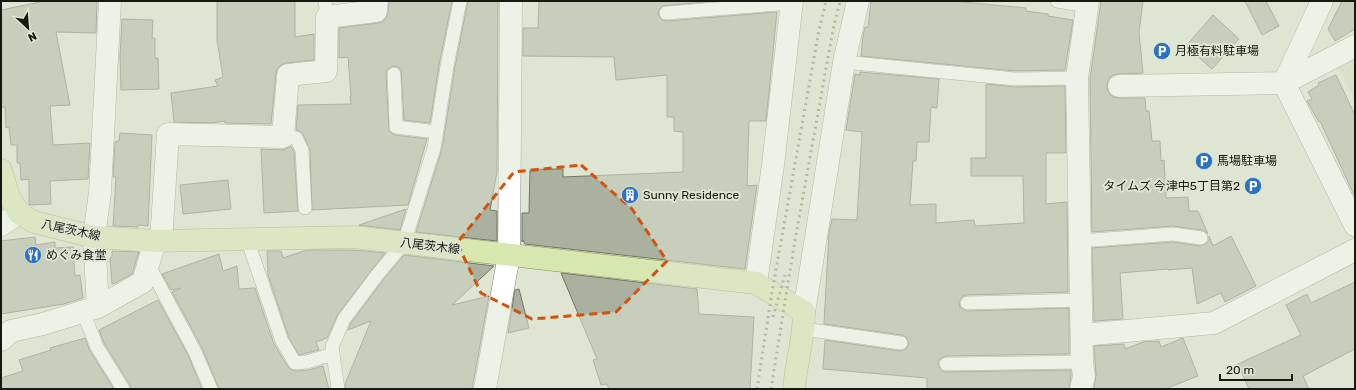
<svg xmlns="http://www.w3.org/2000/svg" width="1356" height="390" viewBox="0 0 1356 390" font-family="Rubik,'Noto Sans JP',sans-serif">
<rect width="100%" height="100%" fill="#dee5d2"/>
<polygon fill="#d1dac0" points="1355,57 1355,102 1338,66"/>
<g fill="#abb19f" stroke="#717766">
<polygon points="45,1 97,1 96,33 56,32 70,105 50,106 53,145 90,143 88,179 50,181 51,204 29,205 29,179 21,180 20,163 17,163 17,145 11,145 9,127 6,128 5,107 1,107 1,10"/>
<polygon points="217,1 295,1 295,37 314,34 314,60 286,63 281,65 277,69 276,74 271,124 225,123 225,121 211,123 174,122 171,93 218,86 215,80 223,77 217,40"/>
<polygon points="389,1 452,1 439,65 430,123 404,120 401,70 398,67 393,66 387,70 386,74 389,131 395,135 427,139 408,205 312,210 310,150 303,134 300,131 296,130 298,105 351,104 350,96 351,96 348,57 339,58 339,28 378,23 382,22 386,18 388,13"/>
<polygon points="468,1 498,1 497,172 490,210 497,211 497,241 416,232 442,149 455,67"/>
<polygon points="539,1 716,1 662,6 659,10 658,14 662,20 667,21 777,12 766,121 749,121 747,186 757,185 745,269 525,244 523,240 522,242 522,213 529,213 530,169 563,169 563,177 683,172 683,132 674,131 674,117 667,117 667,75 616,80 614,57 523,56 523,28 538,28"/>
<polygon points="871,1 952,1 1005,6 1026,8 1026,11 1048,14 1048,16 1073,20 1065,70 1015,71 861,56 863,36 865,27 868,27"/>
<polygon points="1101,1 1143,1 1139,32 1143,73 1119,74 1113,75 1108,80 1107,87 1109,93 1113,97 1119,98 1145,98 1146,111 1149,111 1152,141 1160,141 1161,161 1164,160 1166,198 1188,197 1189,211 1198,211 1208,234 1202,230 1173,226 1092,232 1090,79"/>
<polygon points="1245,1 1266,1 1279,26 1262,35"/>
<polygon points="1342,1 1355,1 1355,29 1335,41 1328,29"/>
<polygon points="1213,15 1239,39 1212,69 1186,46"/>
<polygon points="122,19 153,20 152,38 155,38 155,58 158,58 159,89 121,90 120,56"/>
<polygon points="860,72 939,79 937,108 931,107 929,142 917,142 916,161 913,161 910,205 936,204 936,223 974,220 975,226 1024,223 1023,176 971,176 971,158 986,158 986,84 1015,87 1065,86 1066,153 1046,153 1046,204 1067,202 1068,292 967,295 963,296 959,303 960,307 967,311 1069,308 1069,354 946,356 939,360 938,365 942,371 946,372 1071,370 1071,375 1069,389 927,389 927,378 823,369 825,340 900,351 907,348 909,344 906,337 902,335 824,324 829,233 832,219 857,220 862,132 846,130 855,74 860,75"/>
<polygon points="1336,75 1355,115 1355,197 1320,121 1319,122 1307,101 1312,99 1308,92 1319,85 1318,83"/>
<polygon points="120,133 152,135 148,226 138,225 138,227 113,226 116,177 113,177 115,142 119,141"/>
<polygon points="291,146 294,152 298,211 264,213 261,149 283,150"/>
<polygon points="228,180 231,209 183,214 180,185"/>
<polygon points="406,209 400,230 359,225"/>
<polygon points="1209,236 1213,246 1231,236 1256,286 1225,302 1221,293 1197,304 1192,268 1168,270 1168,269 1120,273 1123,319 1094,321 1092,248 1173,242 1200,246 1207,243 1209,240"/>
<polygon points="35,237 36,245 55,242 55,248 73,247 75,276 80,275 83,298 64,304 1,314 1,241"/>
<polygon points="307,250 353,250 385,253 338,314 327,338 316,342 319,350 299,355 289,338 268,275 267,251 281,251 283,258"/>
<polygon points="112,251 139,252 132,274 115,283 112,284 110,258 112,257"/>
<polygon points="219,254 223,271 237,266 239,289 255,288 274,344 288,367 292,370 296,371 309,370 323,366 329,389 219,389 202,348 172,292 181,288 171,290 162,274"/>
<polygon points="404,255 494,266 452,305 489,296 472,389 346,389 345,384 371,321 348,330 351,323 383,280"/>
<polygon points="561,273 697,289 699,314 754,317 750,389 609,389 607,384 601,385 593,360 597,359"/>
<polygon points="1355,282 1355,349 1303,376 1309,389 1249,389 1238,364 1301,335 1286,305 1307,294 1311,303"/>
<polygon points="519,289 529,328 508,333 515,290"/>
<polygon points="158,300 188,355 202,389 131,389 130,385 104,343 99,330"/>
<polygon points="85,338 90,351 114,389 1,389 1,378 23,371 19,360 51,350 50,348"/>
<polygon points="1183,338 1198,376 1165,389 1094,389 1096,375 1094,346 1124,344 1125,349 1143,342 1159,341 1161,347"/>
</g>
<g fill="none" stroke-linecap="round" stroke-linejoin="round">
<defs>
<g id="service">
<polyline points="325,1 327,17"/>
<polyline points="1057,1 1088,6"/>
<polyline points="666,13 791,3"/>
<polyline points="844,62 1015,79 1077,78"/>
<polyline points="394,74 396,127 437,132"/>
<polyline points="283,137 296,138 302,150 305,208"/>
<polyline points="247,239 282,341 295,363 307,362 333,354"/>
<polyline points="1080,241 1173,234 1201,238"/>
<polyline points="148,264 195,352 211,389"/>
<polyline points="967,303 1081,300"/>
<polyline points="83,312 97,347 123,389"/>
<polyline points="804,329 901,343"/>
<polyline points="946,364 1082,362"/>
<polyline points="338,389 332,347 344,319 377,275 404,243 434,148 447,66 460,1"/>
</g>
<g id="minor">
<polyline points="1322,1 1284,83 1355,225"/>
<polyline points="1119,86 1284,83 1355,46"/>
<polyline points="1,225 19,213"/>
<polyline points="161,241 168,134 283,137 288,75 326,71 327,17 376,11 377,1"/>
<polyline points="756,283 773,165 792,1"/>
<polyline points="98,307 143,282 155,241"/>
<polyline points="804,312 844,62 858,1"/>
<polyline points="1082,335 1214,323 1355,250"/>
<polyline points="1,340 11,331 43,324 98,307 94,237 100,192 110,1"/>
<polyline points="485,389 509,255 511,1"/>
<polyline points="1081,389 1084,376 1082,362 1077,78 1088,1"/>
</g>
<path id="primary" d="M1,170L9,197L19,213L34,222L94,237L155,241L354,237L756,283L804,312C804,339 796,363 794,389"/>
</defs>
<use href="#service" stroke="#7c8271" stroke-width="14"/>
<use href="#minor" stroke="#7c8271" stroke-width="23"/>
<use href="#primary" stroke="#829456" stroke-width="23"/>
<use href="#service" stroke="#fff" stroke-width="13"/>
<use href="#minor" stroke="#fff" stroke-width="22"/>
<use href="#primary" stroke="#d7e7b0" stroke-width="22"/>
<g stroke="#7c8174" stroke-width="3" stroke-dasharray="2 4" stroke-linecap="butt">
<polyline points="773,317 785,275"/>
<polyline points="757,389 772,292 819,30 826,1"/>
<polyline points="771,389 794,246 833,30 840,1"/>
</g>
</g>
<path d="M0 0H1356V390H0ZM581,165L632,209L667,261L616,312L532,319L481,293L457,243L514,172Z" fill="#dee5d2" fill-opacity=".55" fill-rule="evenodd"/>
<path fill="none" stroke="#d3520d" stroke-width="3" stroke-dasharray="8 5" stroke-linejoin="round" d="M581,165L632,209L667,261L616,312L532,319L481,293L457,243L514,172Z"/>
<defs>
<symbol id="parking-disc" viewBox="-11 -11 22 22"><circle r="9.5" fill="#2a72c3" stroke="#dee5d2"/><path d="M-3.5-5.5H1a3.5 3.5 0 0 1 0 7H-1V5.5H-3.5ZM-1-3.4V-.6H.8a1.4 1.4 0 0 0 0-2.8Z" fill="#fff"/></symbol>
<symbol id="building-disc" viewBox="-11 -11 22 22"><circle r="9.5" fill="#2a72c3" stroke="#dee5d2"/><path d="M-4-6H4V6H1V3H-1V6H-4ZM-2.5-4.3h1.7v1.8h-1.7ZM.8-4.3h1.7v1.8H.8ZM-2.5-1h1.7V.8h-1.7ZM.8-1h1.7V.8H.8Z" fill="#fff"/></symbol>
<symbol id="restaurant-disc" viewBox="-11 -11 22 22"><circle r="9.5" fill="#2a72c3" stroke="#dee5d2"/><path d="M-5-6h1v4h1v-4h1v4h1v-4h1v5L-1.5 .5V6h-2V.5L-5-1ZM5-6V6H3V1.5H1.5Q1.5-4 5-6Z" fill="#fff"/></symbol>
</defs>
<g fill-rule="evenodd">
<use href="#parking-disc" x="1152" y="41" width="20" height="20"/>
<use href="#parking-disc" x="1194" y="151" width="20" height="20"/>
<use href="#parking-disc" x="1243" y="176" width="20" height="20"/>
<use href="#building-disc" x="620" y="185" width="20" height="20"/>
<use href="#restaurant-disc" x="23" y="245" width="20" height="20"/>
</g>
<g text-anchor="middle" stroke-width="4" stroke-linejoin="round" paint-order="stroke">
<g font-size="12" fill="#161812" stroke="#dee5d2" text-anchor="start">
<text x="1175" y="55">月極有料駐車場</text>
<text x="1217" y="165">馬場駐車場</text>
<text x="1240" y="190" text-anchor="end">タイムズ 今津中5丁目第2</text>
<text x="643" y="199">Sunny Residence</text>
<text x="46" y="259">めぐみ食堂</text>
</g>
<g font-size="12" fill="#161812" stroke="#dee5d2">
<text transform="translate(71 230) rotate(12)" y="4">八尾茨木線</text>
<text transform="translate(430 246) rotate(7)" y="4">八尾茨木線</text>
</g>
</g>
<rect width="1356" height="390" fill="none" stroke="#161812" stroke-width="4"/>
<g transform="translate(28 28) rotate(154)" stroke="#dee5d2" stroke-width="3" paint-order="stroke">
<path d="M0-3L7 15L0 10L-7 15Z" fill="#161812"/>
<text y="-6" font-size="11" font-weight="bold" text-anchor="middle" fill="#161812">N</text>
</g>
<path d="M1220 374v6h72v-6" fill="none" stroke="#161812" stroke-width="2"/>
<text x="1226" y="374" font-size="12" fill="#161812" stroke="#dee5d2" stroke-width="3" paint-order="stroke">20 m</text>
</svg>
